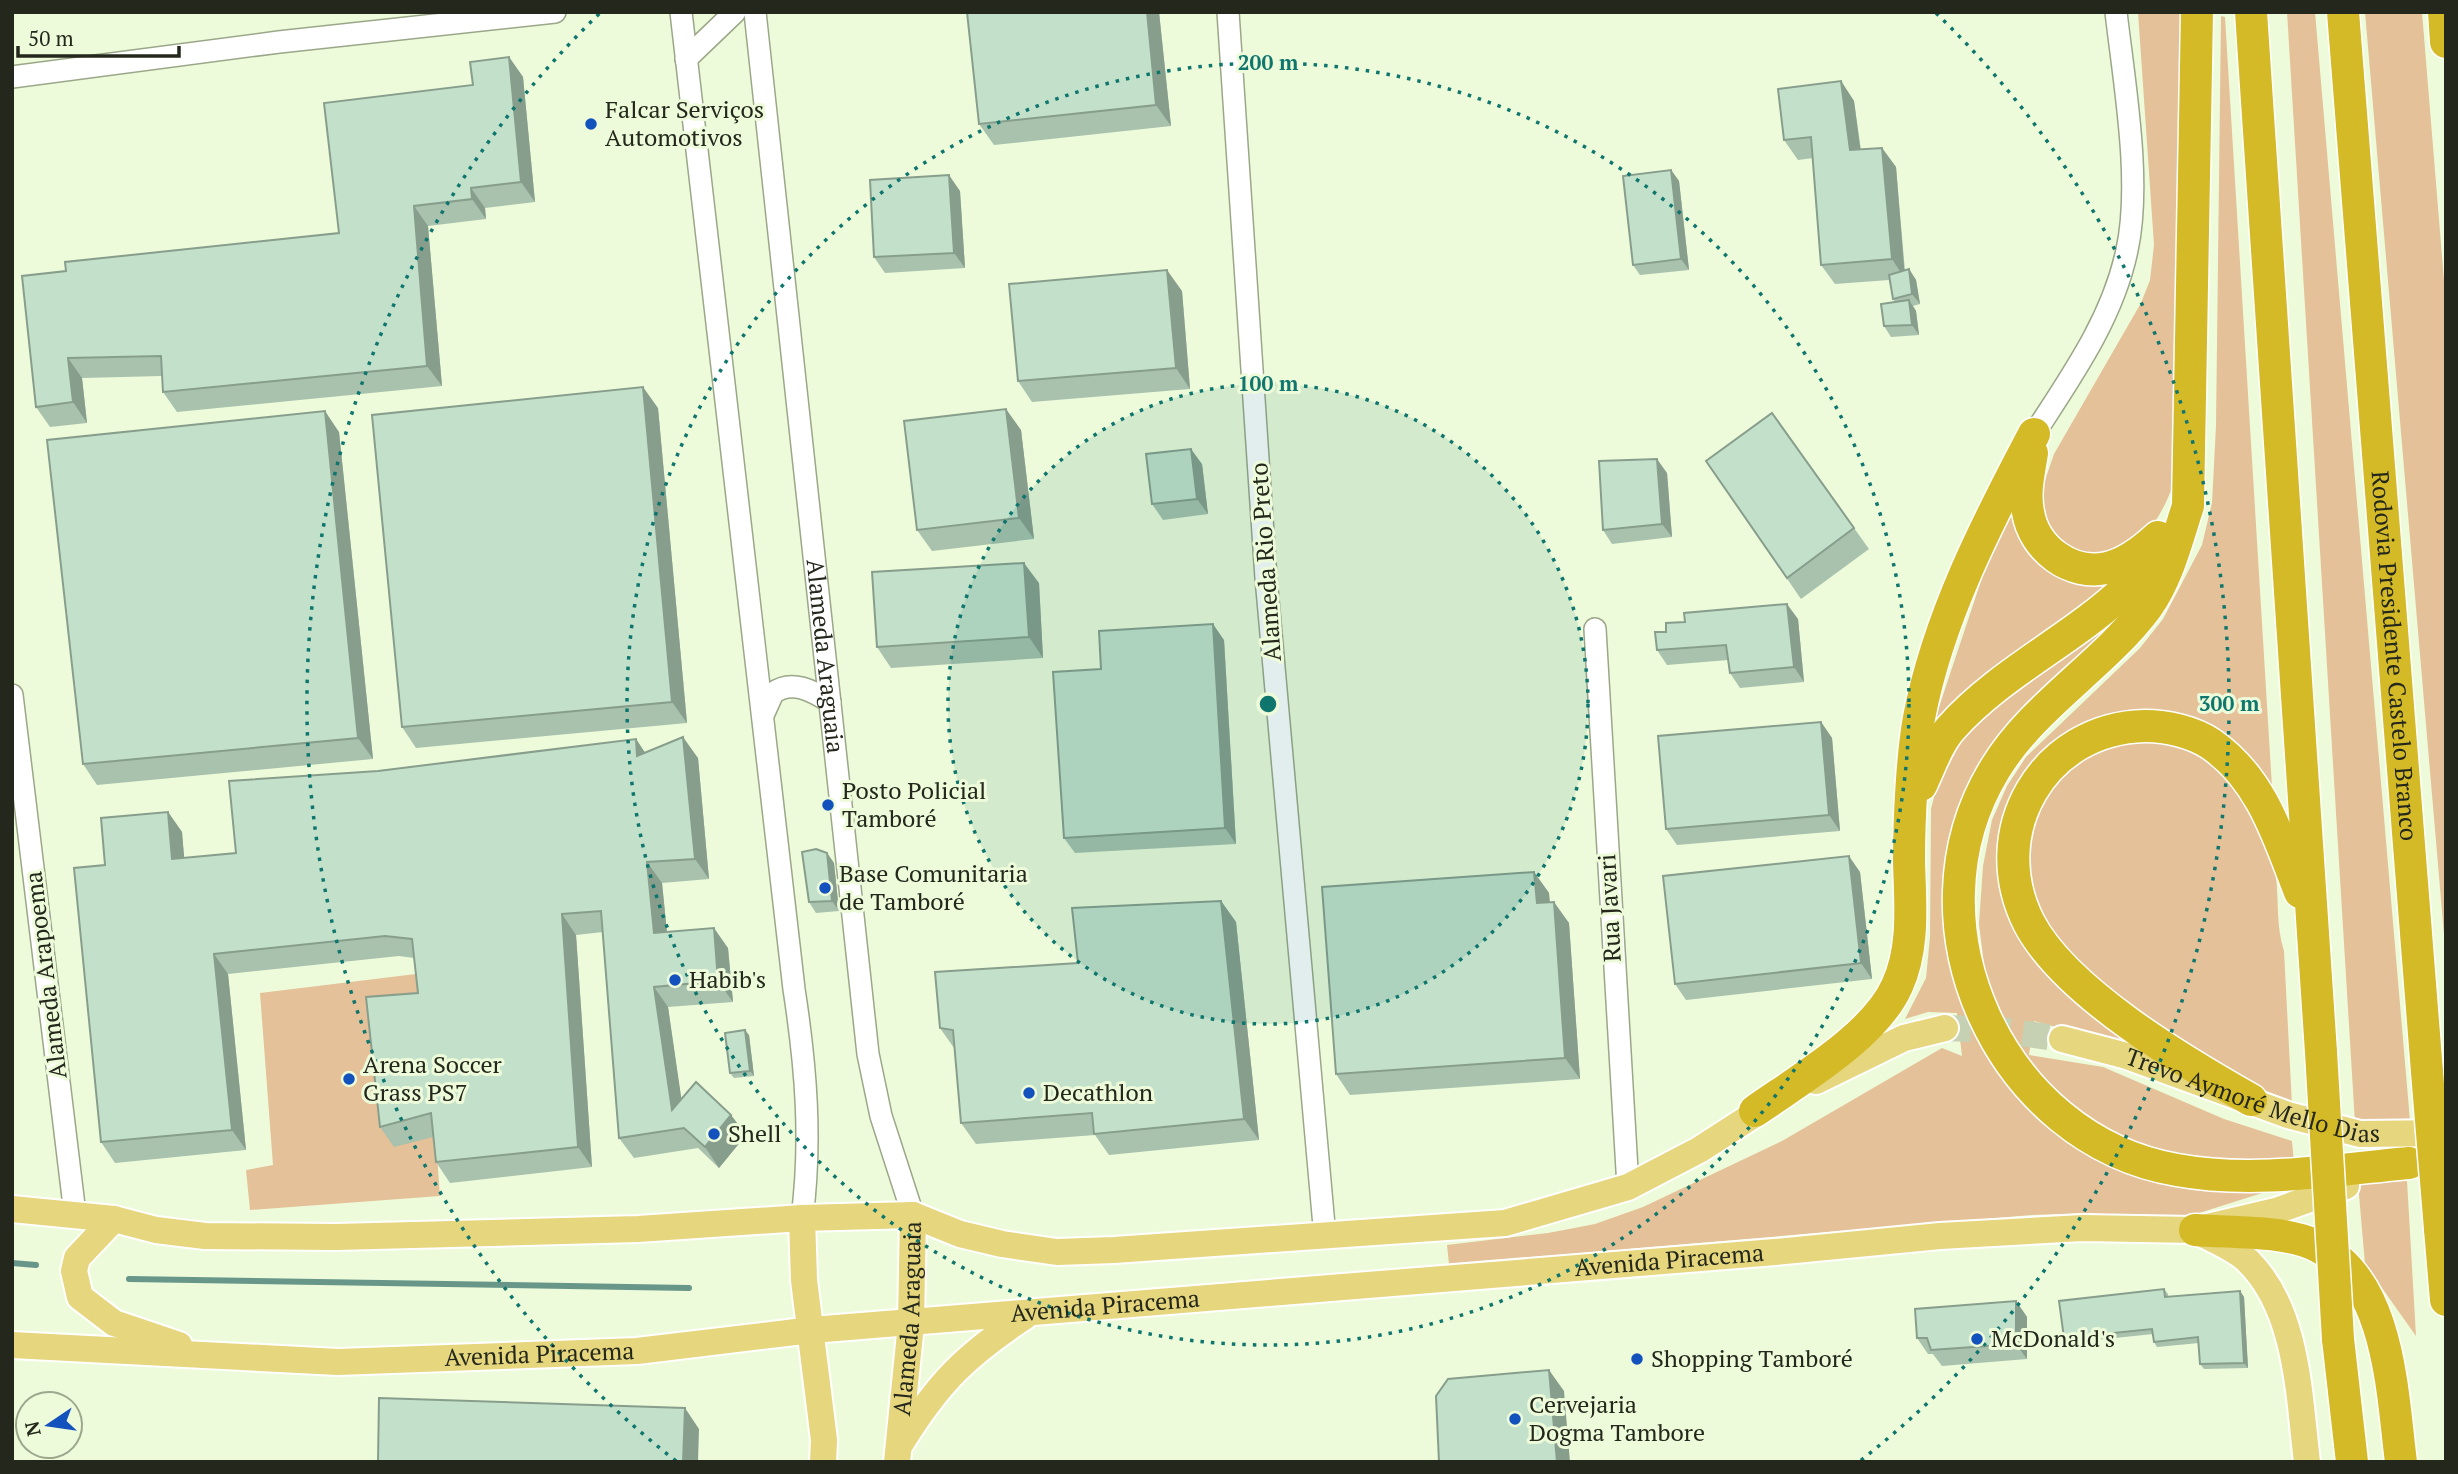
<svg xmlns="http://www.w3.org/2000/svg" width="2458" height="1474" viewBox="0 0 2458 1474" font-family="'PT Serif',serif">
<rect width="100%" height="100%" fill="#eefbda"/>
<g fill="#e4c198">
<path d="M2138,12H2184L2180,468C2170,494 2156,533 2129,547C2117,553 2100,556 2087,560L2045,533L2041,492L2054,454L2141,303L2150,280L2154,245Z"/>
<polygon points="2287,12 2315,12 2410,1121 2355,1123"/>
<polygon points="2365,12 2422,12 2446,305 2446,958"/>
<polygon points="2221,16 2225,17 2272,787 2242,755 2117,721 2017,798 2037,961 2067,996 2125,1035 2128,1041 2127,1047 2034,1021 2029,1055 2103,1067 2224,1119 2292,1141 2294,1163 2223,1166 2129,1145 2049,1090 2013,1042 1997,1009 1985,972 1979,924 1983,866 1992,820 2007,786 2026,757 2140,648 2163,619 2202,545 2212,503 2216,426"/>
<path d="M2011,516C2019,524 2017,531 2022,541C2040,579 2078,583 2116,583L1929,737L2000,524L2005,518Z"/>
<polygon points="2112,625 1977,790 1966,1011 1983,1048 2004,1081 2067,1143 2099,1161 2167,1184 2217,1192 2278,1188 2174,1221 2089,1213 2032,1215 1449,1264 1447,1245 1548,1233 1595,1224 1643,1207 1782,1141 1942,1048 1962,1056 1957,1013 1928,1012 1905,1019 1926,978 1930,937 1931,809 1940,774 1961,734 1982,709"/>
<path d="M2132,741C2157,741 2182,742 2205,754C2239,771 2273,841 2276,877C2279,903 2276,926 2284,951L2292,1105L2250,1087L2109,999L2043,927L2026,885L2024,839L2039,806L2062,771L2091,753Z"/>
<polygon points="424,973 440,1196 250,1210 246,1170 273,1165 260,993"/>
<polygon points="2407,1181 2416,1336 2365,1264 2358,1183"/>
</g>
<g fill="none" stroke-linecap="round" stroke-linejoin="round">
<g stroke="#68978a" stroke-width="6">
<polyline points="12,1263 36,1265"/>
<polyline points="129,1279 689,1288"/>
</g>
<polyline stroke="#c6d1b4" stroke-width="26" stroke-dasharray="26 13" stroke-linecap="butt" points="1945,1028 2000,1030 2062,1039"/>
<defs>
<g id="minor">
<path d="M681,12L794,989C806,1067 812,1140 802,1218"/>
<path id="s1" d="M755,12L868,1054L881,1116L913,1215"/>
<polyline points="1228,12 1266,578 1325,1237"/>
<polyline points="686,59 735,12"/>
<polyline points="12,77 279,42 555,12"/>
<path d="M2034,434C2071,377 2113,318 2127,250C2142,182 2124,82 2116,12"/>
<polyline points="1595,629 1628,1187"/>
<polyline points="12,695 75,1214"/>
<path d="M764,713L773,693C792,679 813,691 830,702"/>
</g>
<g id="major">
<path id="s2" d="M2062,1039L2127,1056L2288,1115L2360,1134L2446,1133"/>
<polyline points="1816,1081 1904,1038 1945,1028"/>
<polyline points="12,1209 114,1219 156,1230 205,1236 336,1237 638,1229 802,1218 913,1215 960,1234 1002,1244 1057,1252 1114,1250 1505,1223 1628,1187 1699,1150 1772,1103"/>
<polyline points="802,1218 804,1280 824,1440 823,1462"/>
<polyline points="114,1219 77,1258 74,1271 80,1297 114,1323 179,1345"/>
<path d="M2197,1231C2213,1240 2235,1248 2248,1261C2298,1310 2299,1397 2307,1462"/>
<path id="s3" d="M12,1345L338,1362L637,1351L812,1330L1775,1252L1940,1236L2083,1228L2195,1230L2276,1211L2346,1186"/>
<path d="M901,1443C938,1383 966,1355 1024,1317"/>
<path id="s4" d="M897,1462L911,1324L913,1215"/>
</g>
<g id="highway">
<path d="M2197,12L2188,506C2177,539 2168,578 2147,607C2103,666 2034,705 1995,769C1901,923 2000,1140 2177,1170C2253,1184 2332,1170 2409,1163"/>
<polyline points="2251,12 2321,1052"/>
<path id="s5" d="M2343,12L2427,1072"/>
<polyline points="2444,12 2446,42"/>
<path d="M2032,453C2029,473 2024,492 2028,512C2034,549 2071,576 2107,568C2126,564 2144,550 2158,537"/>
<path d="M1921,785C1930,766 1937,744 1951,728C1990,684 2044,654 2090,619C2118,598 2142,575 2166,551"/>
<path d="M2251,1100C2184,1062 2065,992 2029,923C1983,832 2043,728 2145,726C2167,726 2193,732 2211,744C2262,779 2279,838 2300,892"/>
<path d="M1755,1111C1799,1080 1875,1036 1897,986C1915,947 1910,902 1909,861C1909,821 1912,756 1919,718C1938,618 1987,523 2034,434"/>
<polyline points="2440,1229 2446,1300"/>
<path d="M2195,1230C2231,1233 2285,1230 2317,1246C2390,1280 2392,1393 2401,1462"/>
<polyline points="2338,1339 2352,1462"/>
</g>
</defs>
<use href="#minor" stroke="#9ba789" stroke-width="24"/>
<use href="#major" stroke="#fff" stroke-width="30"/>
<use href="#highway" stroke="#fff" stroke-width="35"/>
<use href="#minor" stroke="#fff" stroke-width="21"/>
<use href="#major" stroke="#e6d67d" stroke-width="26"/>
<use href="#highway" stroke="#d5ba27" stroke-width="32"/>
<defs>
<g id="highway-bridge">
<polyline points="2321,1052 2338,1339"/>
<polyline points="2427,1072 2440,1229"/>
</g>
</defs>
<use href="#highway-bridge" stroke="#fff" stroke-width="35" stroke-linecap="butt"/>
<use href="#highway-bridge" stroke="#d5ba27" stroke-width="32"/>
</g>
<g fill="#a8c2ae">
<polygon points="1159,12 1171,126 994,145 979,124"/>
<polygon points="509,57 523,77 535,202 485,208 486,219 428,226 442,386 177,412 163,392 162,376 82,378 87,423 50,427 36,407 66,271 339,233 473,85"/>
<polygon points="1841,81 1854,101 1861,150 1882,148 1896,167 1905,271 1909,269 1916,280 1920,304 1913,306 1916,311 1919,335 1891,337 1884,326 1895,302 1893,299 1889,280 1835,284 1821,265 1813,158 1798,160 1784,140"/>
<polygon points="1671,170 1679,181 1689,270 1640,275 1633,265"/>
<polygon points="960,191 965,268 885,273 874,257"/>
<polygon points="1182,291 1190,389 1032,402 1018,381"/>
<polygon points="658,408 687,723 416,748 402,727"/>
<polygon points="1772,413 1869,549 1801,599 1706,461"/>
<polygon points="1021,430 1034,539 932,551 917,530"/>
<polygon points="339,432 373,759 97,785 83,764"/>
<polygon points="1202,464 1208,514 1163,520 1152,504"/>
<polygon points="1667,473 1672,537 1612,544 1603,530"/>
<polygon points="1039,583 1043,658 891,668 877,647"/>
<polygon points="1798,619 1804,682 1740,688 1730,673 1728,660 1667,665 1657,650 1666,632"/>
<polygon points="1224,640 1236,844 1075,853 1064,838 1101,669"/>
<polygon points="1821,722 1832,738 1840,831 1677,845 1666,829"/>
<polygon points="636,739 645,753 698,758 709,879 662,883 667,932 728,948 733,1002 668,1007 681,1099 731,1115 746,1135 719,1168 698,1148 634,1158 619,1138 603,932 576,935 592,1167 450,1183 436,1162 433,1137 394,1147 380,1127 418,993 414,958 399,956 228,974 246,1150 115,1163 101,1142 105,865 168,812 182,832 184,858 236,853 378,771"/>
<polygon points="827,853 834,863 839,911 816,913 809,902"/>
<polygon points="1534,872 1549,893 1550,902 1569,923 1580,1079 1350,1095 1336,1074"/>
<polygon points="1860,872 1872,979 1686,1000 1675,984"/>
<polygon points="1221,901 1236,922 1259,1140 1109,1155 1095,1135 976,1144 961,1123 954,1048 940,1028 1078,963"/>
<polygon points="749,1035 754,1076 734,1078 730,1073"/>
<polygon points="2164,1289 2168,1294 2168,1297 2240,1291 2244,1297 2248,1368 2204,1369 2200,1364 2199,1343 2157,1347 2154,1342 2153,1334 2068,1343 2064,1338"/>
<polygon points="2016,1301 2027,1317 2027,1359 1942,1366 1933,1354 1928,1354 1917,1338"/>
</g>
<g fill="#889e8d">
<polygon points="1147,12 1159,12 1171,126 1156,105"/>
<polygon points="509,57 523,77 535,202 521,182"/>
<polygon points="1841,81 1854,101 1863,170 1850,150"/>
<polygon points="1882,148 1896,167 1905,279 1892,259"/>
<polygon points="1671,170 1679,181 1689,270 1681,259"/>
<polygon points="949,175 960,191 965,268 954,253"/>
<polygon points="471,188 485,208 486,219 472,199"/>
<polygon points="414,206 428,226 442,386 427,366"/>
<polygon points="1909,269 1916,280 1920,304 1912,294"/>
<polygon points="1167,270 1182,291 1190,389 1176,368"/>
<polygon points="1909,300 1916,311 1919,335 1912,325"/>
<polygon points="68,358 82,378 87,423 73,402"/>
<polygon points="643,387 658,408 687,723 672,702"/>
<polygon points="1006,409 1021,430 1034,539 1019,518"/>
<polygon points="325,411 339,432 373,759 358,738"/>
<polygon points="1191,449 1202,464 1208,514 1197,499"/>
<polygon points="1657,459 1667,473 1672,537 1662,524"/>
<polygon points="1024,563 1039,583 1043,658 1029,637"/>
<polygon points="1787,604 1798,619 1804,682 1794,667"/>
<polygon points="1213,624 1224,640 1236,844 1225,828"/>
<polygon points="1821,722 1832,738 1840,831 1829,815"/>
<polygon points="683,737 698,758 709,879 695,859"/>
<polygon points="636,739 650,760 637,756"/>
<polygon points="168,812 182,832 186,879 172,859"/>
<polygon points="827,853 834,863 839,911 832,901"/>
<polygon points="1849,856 1860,872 1872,979 1861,963"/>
<polygon points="647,862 662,883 669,953 654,933"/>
<polygon points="1534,872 1549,893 1551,924 1537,903"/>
<polygon points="1221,901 1236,922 1259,1140 1244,1119"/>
<polygon points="1554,902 1569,923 1580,1079 1565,1058"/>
<polygon points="562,914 576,935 592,1167 578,1147"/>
<polygon points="714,928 728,948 733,1002 718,981"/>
<polygon points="214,954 228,974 246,1150 232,1130"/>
<polygon points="654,987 668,1007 686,1130 672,1110"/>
<polygon points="745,1030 749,1035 754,1076 750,1071"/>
<polygon points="731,1115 746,1135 719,1168 705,1147"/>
<polygon points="2240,1291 2244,1297 2248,1368 2244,1363"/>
<polygon points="2016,1301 2027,1317 2027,1359 2016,1344"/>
<polygon points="1549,1370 1564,1391 1570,1462 1557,1462"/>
<polygon points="685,1408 699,1429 698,1462 683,1462"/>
</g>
<g fill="#c3e1ca" stroke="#889e8d" stroke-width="2">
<polygon points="967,12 1147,12 1156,105 979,124"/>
<polygon points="509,57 521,182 471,188 472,199 414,206 427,366 163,392 161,356 68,358 73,402 36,407 22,276 66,271 65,262 339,233 324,103 473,85 470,62"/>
<polygon points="1841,81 1850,150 1882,148 1892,259 1821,265 1811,137 1784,140 1778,89"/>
<polygon points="1671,170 1681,259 1633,265 1623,176"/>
<polygon points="949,175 954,253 874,257 870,180"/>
<polygon points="1909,269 1912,294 1893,299 1889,275"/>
<polygon points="1167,270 1176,368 1018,381 1009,284"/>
<polygon points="1909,300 1912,325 1884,326 1881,304"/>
<polygon points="643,387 672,702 402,727 372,415"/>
<polygon points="1006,409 1019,518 917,530 904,421"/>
<polygon points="325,411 358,738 83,764 47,440"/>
<polygon points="1772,413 1854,528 1787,578 1706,461"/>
<polygon points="1191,449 1197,499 1152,504 1146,454"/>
<polygon points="1657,459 1662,524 1603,530 1599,461"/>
<polygon points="1024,563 1029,637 877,647 872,572"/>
<polygon points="1787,604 1794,667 1730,673 1726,645 1657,650 1655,632 1666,632 1666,623 1685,622 1684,613"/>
<polygon points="1213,624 1225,828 1064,838 1053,672 1101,669 1099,631"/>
<polygon points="1821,722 1829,815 1666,829 1658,736"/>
<polygon points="683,737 695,859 647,862 654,933 714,928 718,981 654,987 672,1110 696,1082 731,1115 705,1147 684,1128 619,1138 601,911 562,914 578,1147 436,1162 431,1113 380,1127 366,997 418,993 412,939 385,936 214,954 232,1130 101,1142 74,868 105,865 101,818 168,812 172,859 236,853 229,781 378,771 636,739 637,756"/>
<polygon points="816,849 827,853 832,901 809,902 802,852"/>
<polygon points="1849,856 1861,963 1675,984 1663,876"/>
<polygon points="1534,872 1537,903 1554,902 1565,1058 1336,1074 1322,887"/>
<polygon points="1221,901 1244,1119 1094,1134 1092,1113 961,1123 953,1030 940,1028 935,972 1078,963 1072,908"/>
<polygon points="745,1030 750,1071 730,1073 725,1033"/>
<polygon points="2164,1289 2165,1297 2240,1291 2244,1363 2200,1364 2198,1337 2154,1342 2152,1329 2064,1338 2059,1301"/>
<polygon points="2016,1301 2016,1344 1931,1350 1927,1338 1917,1338 1915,1309"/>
<polygon points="1549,1370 1557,1462 1439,1462 1436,1396 1448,1379"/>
<polygon points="379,1398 685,1408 683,1462 378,1462"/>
</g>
<circle cx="1268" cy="704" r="320" fill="#0f766e" fill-opacity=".12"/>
<g fill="none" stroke="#0f766e" stroke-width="3.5" stroke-dasharray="3.5 7">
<circle cx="1268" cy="704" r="320"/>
<circle cx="1268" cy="704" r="641"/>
<path d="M676 1461A961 961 0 0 1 600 13M1936 13A961 961 0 0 1 1860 1461"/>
</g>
<g fill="#1352bd" stroke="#eefbda" stroke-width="2.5">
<circle cx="591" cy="124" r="7"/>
<circle cx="828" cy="805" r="7"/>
<circle cx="825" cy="888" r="7"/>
<circle cx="675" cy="980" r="7"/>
<circle cx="349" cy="1079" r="7"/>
<circle cx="1029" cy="1093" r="7"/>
<circle cx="714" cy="1134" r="7"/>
<circle cx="1977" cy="1339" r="7"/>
<circle cx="1637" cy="1359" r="7"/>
<circle cx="1515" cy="1419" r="7"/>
</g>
<g text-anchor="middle" stroke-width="6" stroke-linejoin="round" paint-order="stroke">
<g font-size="24" fill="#24281c" stroke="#eefbda" text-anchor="start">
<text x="605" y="118">Falcar Serviços<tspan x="605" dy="28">Automotivos</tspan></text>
<text x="842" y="799">Posto Policial<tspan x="842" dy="28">Tamboré</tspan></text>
<text x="839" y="882">Base Comunitaria<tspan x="839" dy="28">de Tamboré</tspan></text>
<text x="689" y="988">Habib's</text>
<text x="363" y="1073">Arena Soccer<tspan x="363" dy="28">Grass PS7</tspan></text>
<text x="1043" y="1101">Decathlon</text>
<text x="728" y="1142">Shell</text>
<text x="1991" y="1347">McDonald's</text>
<text x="1651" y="1367">Shopping Tamboré</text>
<text x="1529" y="1413">Cervejaria<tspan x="1529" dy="28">Dogma Tambore</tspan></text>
</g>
<g font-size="24" fill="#24281c" stroke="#eefbda">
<text transform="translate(1266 562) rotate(-94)" y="8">Alameda Rio Preto</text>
<text dy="8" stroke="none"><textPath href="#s1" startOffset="648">Alameda Araguaia</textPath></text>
<text dy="8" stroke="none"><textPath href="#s5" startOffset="646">Rodovia Presidente Castelo Branco</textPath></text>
<text transform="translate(1610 908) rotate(-93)" y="8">Rua Javari</text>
<text transform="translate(46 975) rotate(-97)" y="8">Alameda Arapoema</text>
<text dy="8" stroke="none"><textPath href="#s2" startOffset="200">Trevo Aymoré Mello Dias</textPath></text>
<text dy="8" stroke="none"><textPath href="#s3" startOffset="1662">Avenida Piracema</textPath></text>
<text dy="8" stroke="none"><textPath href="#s3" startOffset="1096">Avenida Piracema</textPath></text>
<text dy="8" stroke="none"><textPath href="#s4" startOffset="144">Alameda Araguaia</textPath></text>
<text dy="8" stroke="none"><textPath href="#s3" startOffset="528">Avenida Piracema</textPath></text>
</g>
</g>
<circle cx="1268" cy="704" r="10" fill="#0f766e" stroke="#eefbda" stroke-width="3.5"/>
<g font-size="21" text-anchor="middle" font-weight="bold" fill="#0f766e" stroke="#eefbda" stroke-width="6" stroke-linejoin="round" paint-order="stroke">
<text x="1268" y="70">200 m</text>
<text x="1268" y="391">100 m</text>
<text x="2229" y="711">300 m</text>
</g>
<rect width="2458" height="1474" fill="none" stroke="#24281c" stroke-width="28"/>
<g transform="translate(49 1425) rotate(257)"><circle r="33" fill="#eefbda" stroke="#9da78e" stroke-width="2"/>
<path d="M0-5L12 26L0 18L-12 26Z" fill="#1352bd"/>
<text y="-10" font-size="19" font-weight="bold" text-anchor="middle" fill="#24281c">N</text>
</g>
<path d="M18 46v10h161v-10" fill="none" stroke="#24281c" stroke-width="3.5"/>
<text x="28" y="46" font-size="21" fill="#24281c" stroke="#eefbda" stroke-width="5" paint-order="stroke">50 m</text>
</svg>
